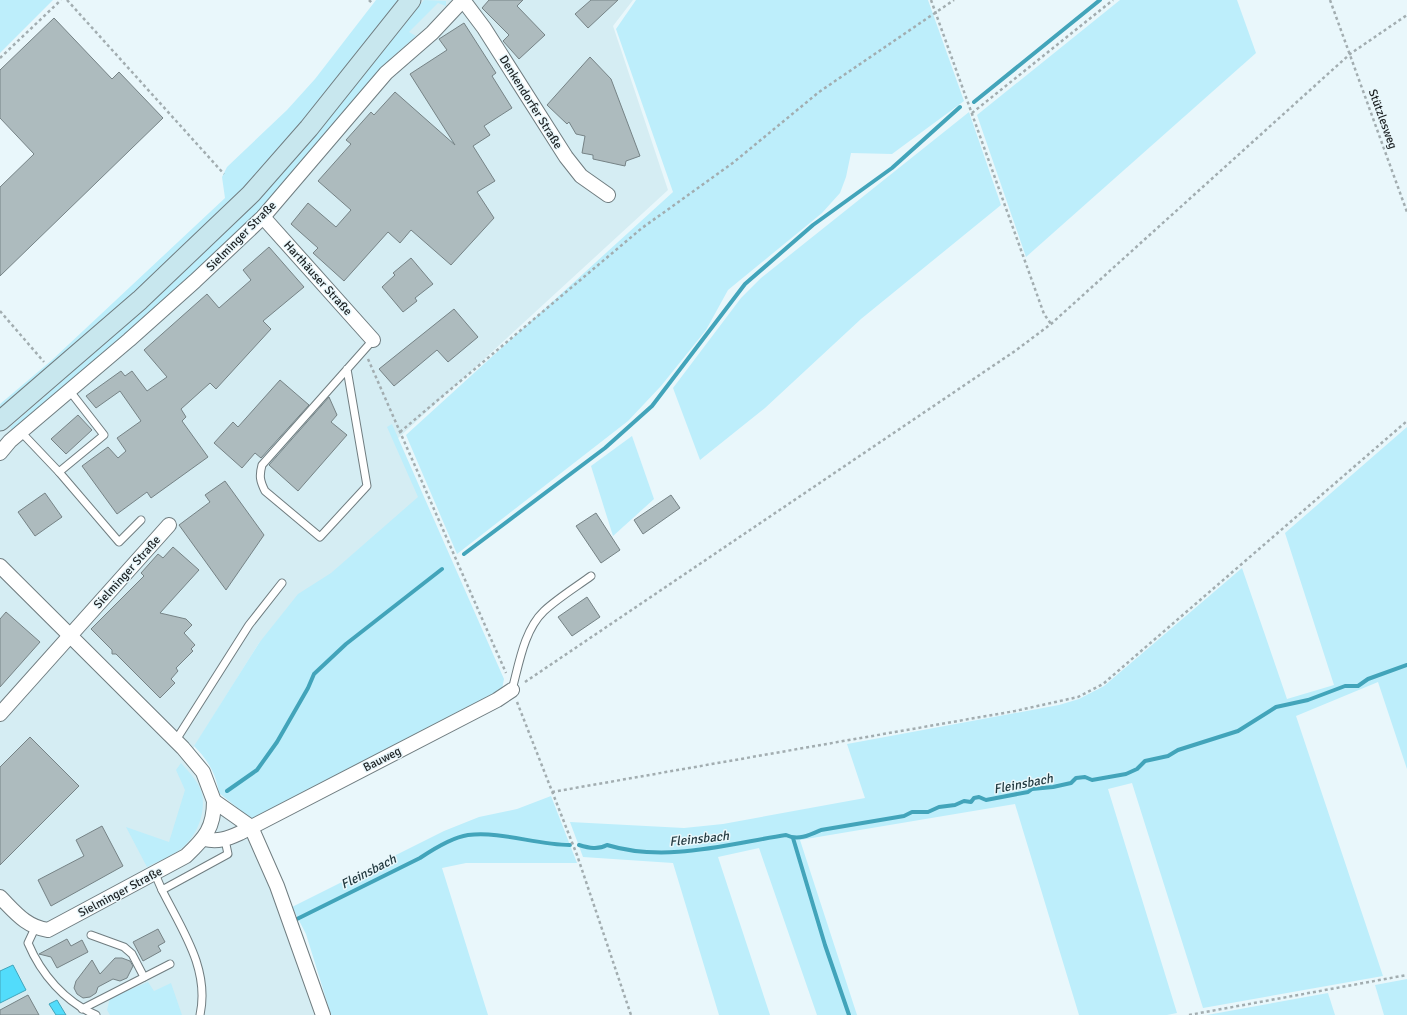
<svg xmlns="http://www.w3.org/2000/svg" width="1407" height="1015" viewBox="0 0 1407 1015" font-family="Signika,sans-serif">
<rect width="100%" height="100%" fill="#e9f7fb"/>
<polygon fill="#d5edf3" points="411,0 633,0 613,26 668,190 396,440 422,497 259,643 194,747 193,759 214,801 251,827 323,1015 0,1015 0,421 102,333"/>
<g fill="#bdeefb">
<polygon points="0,0 53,0 0,53"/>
<polygon points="376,0 405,0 341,79 208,230 0,413 0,404 52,360 225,198 222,177 227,167 287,110 315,79"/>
<path d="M424,0L446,1V6L438,3L409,32L416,36L391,58L345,109L258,214L166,300L14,432L10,427C87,359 166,293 238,219C305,151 363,74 424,0Z"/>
<polygon points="636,0 928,0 964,101 892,154 851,153 846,177 840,193 822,213 728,290 706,330 661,386 628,421 457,554 406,435 673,192 616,29"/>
<polygon points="1120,0 1237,0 1256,53 1026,257 977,115"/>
<polygon points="969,112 1001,205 861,319 765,408 700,460 673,388 741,298 761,278"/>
<path d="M392,424L504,679L502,689L255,822L219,793C216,774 208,760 194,746L259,643L298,594L331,573L418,497L387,427Z"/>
<polygon points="1407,427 1407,769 1378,682 1296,716 1383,976 1203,1008 1132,783 1108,789 1177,1013 1167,1015 1079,1015 1015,804 800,840 857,1015 817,1015 759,848 718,857 770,1015 719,1015 673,863 583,857 570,822 684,828 723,824 865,798 847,744 1059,705 1079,699 1104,686 1242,568 1287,699 1334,685 1285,533"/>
<polygon points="632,436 654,499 613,536 591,466"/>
<path d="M181,763C189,772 199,782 202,794C206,813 197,835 183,847C173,856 158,861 147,867L126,827L169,842L185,790L176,770Z"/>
<polygon points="551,796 577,863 466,863 442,868 488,1015 331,1015 306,934 292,907 444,831 479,817 517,809"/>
<polygon points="1407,979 1407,1015 1384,1015 1375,985"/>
<polygon points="148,982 154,991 171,983 182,1015 110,1015 107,1010 110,998"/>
<polygon points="1328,993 1335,1015 1207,1015"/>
</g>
<g fill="#52dcfb" stroke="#42a4ba">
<polygon points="13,965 26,990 0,1003 0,971"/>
<polygon points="57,1000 66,1015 56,1015 49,1004"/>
</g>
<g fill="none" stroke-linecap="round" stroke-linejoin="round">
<g stroke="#42a4ba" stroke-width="4">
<polyline points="974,102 1100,0"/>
<polyline points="464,554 605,448 652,406 745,284 813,225 892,168 960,107"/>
<polyline points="227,791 257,770 277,742 308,688 314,674 346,644 442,569"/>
<polyline points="793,838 825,945 849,1015"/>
<path d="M579,845C589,848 598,850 607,845C666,863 728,844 786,835C798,841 810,835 821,830L904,816L912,812H928L939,807L955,805L964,801L971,802L974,798L979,797L986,800L1028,792L1032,789L1053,787L1071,783L1076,778L1085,777L1092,780L1126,774L1137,769L1145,761L1168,756L1178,750L1238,731L1276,707L1308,700L1345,686H1358L1368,679L1407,665"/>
<path d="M295,920L420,858C432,850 454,837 468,835C502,831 536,845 570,845"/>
</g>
</g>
<g fill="#adbbbe" stroke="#768386">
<polygon points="489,0 523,0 517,6 545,35 519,59 503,41 509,35 482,8"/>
<polygon points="591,0 618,0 588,28 575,14"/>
<polygon points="54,18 112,79 119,72 163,118 0,276 0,187 34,154 0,118 0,70"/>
<polygon points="464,23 496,73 492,76 512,108 484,126 490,135 473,146 495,181 477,192 494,218 451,265 411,230 400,243 388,232 344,281 313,253 318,248 291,224 308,203 336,227 351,210 318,181 351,144 346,140 371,112 374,115 395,92 455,145 410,74 447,50 439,39"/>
<polygon points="590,57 611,79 640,156 626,161 625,166 593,159 593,155 582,153 585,136 576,134 569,122 567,124 547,105"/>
<polygon points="269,247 304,287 263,321 271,329 216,389 210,383 181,409 186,417 182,421 208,457 151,498 147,492 117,514 82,466 108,447 118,458 126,451 117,438 141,421 120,391 96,408 86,396 121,371 125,376 132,371 147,391 167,377 144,350 207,294 219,308 251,280 243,270"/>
<polygon points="411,258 433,284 415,298 417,301 403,312 382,287 395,275 393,273"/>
<polygon points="454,309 478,337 448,362 437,350 394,386 379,369"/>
<polygon points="280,380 309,405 261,458 255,453 242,468 214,443 233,422 238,427"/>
<polygon points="329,397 337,415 331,422 347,435 298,491 269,465"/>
<polygon points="78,415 92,430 66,454 51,439"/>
<polygon points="225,481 264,535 226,590 179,525 210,502 205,495"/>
<polygon points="45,493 62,517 35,536 18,512"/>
<polygon points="671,495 680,508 643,534 634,520"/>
<polygon points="596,513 620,550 601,563 576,526"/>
<polygon points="173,547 199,570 160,613 186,619 192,625 184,633 195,645 191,649 193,651 176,668 178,671 171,679 175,683 160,698 116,654 112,654 112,650 91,629 144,576 141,573 158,554 163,558"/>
<polygon points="587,597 600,617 572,636 558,617"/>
<polygon points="6,612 40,642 0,687 0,619"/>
<polygon points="30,737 79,786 0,865 0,767"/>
<polygon points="102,826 123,866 51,906 38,880 84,856 76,840"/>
<polygon points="158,929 165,942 158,946 161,951 143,961 133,942"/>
<polygon points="67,939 71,946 82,940 88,952 57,968 51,957 39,954"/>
<polygon points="115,958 122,958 130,961 133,966 127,978 120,981 113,979 98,987 96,993 90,997 83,998 77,994 74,988 76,981 92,960 100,974"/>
<polygon points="28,995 39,1015 0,1015 0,1010"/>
</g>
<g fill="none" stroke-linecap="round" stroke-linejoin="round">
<defs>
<g id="lane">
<path d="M347,369L367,486L320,537L265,491C260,481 259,476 262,465L373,340"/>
<polyline points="21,432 59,472 104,435 69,390"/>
<polyline points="59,472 119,542 141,520"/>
<path d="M512,690C519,664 524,630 544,611C558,598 576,587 591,576"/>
<polyline points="176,740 249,625 282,583"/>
<polyline points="155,874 162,890 228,854 225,840"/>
<path d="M162,890C182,930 210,969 200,1015"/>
<path d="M35,928L28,943C41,974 65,1002 96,1015"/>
<polyline points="91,935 124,947 132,954 144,977"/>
<polyline points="82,1009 170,964"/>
</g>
<g id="street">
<polyline points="463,0 484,28 566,157 581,176 608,195"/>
<polyline points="263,217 373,340"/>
<polyline points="0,453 10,441 129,340 195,281 263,217 386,73 432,33 463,0"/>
<polyline points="0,566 183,748 203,772 214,801 251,827"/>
<polyline points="0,714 169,525"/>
<polyline points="251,827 277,886 323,1015"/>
<path d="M204,839C218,842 227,839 240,833L497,700L512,690"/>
<path d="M0,897C15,912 26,927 48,930L186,856C205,838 214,828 214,801"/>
</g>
<polyline id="secondary" points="0,421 140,300 251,194 309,128 411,0"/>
</defs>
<use href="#lane" stroke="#707d80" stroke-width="9"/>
<use href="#street" stroke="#707d80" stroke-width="16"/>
<use href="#secondary" stroke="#707d80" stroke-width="21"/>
<g stroke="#a2adb0" stroke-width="2.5" stroke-dasharray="3 3" stroke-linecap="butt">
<polyline points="67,0 224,174"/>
<polyline points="369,0 372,3"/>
<polyline points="931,0 1044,314 1051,324"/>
<polyline points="1330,0 1407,212"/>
<polyline points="0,58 61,0"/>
<polyline points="972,113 1113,0"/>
<polyline points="0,311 44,362"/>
<polyline points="368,359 506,673"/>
<polyline points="400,432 642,228 734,162 819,92 954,0"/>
<polyline points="525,682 1015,351 1051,324 1350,54 1407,15"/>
<polyline points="517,702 577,855 631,1015"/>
<polyline points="552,792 1015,711 1078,697 1103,684 1407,421"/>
<polyline points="1189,1015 1407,975"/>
</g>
<use href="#lane" stroke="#fff" stroke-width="7"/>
<use href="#street" stroke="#fff" stroke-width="14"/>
<use href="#secondary" stroke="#c8e7ee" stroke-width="19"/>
</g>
<g text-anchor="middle" stroke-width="3" stroke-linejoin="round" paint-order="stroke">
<g font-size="12" fill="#1c2123" stroke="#e9f7fb">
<text transform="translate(531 102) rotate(58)" y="4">Denkendorfer Straße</text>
<text transform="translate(1383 119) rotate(70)" y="4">Stützlesweg</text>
<text transform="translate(241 236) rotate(-45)" y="4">Sielminger Straße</text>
<text transform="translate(318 278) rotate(48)" y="4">Harthäuser Straße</text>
<text transform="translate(127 572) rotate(-48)" y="4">Sielminger Straße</text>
<text transform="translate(382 759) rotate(-27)" y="4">Bauweg</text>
<text transform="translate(120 892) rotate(-28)" y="4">Sielminger Straße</text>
</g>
<g font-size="13" font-style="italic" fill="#233a40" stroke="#e9f7fb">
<text transform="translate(1023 783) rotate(-11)" y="5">Fleinsbach</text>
<text transform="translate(699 838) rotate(-6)" y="5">Fleinsbach</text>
<text transform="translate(368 871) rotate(-27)" y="5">Fleinsbach</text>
</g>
</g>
</svg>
